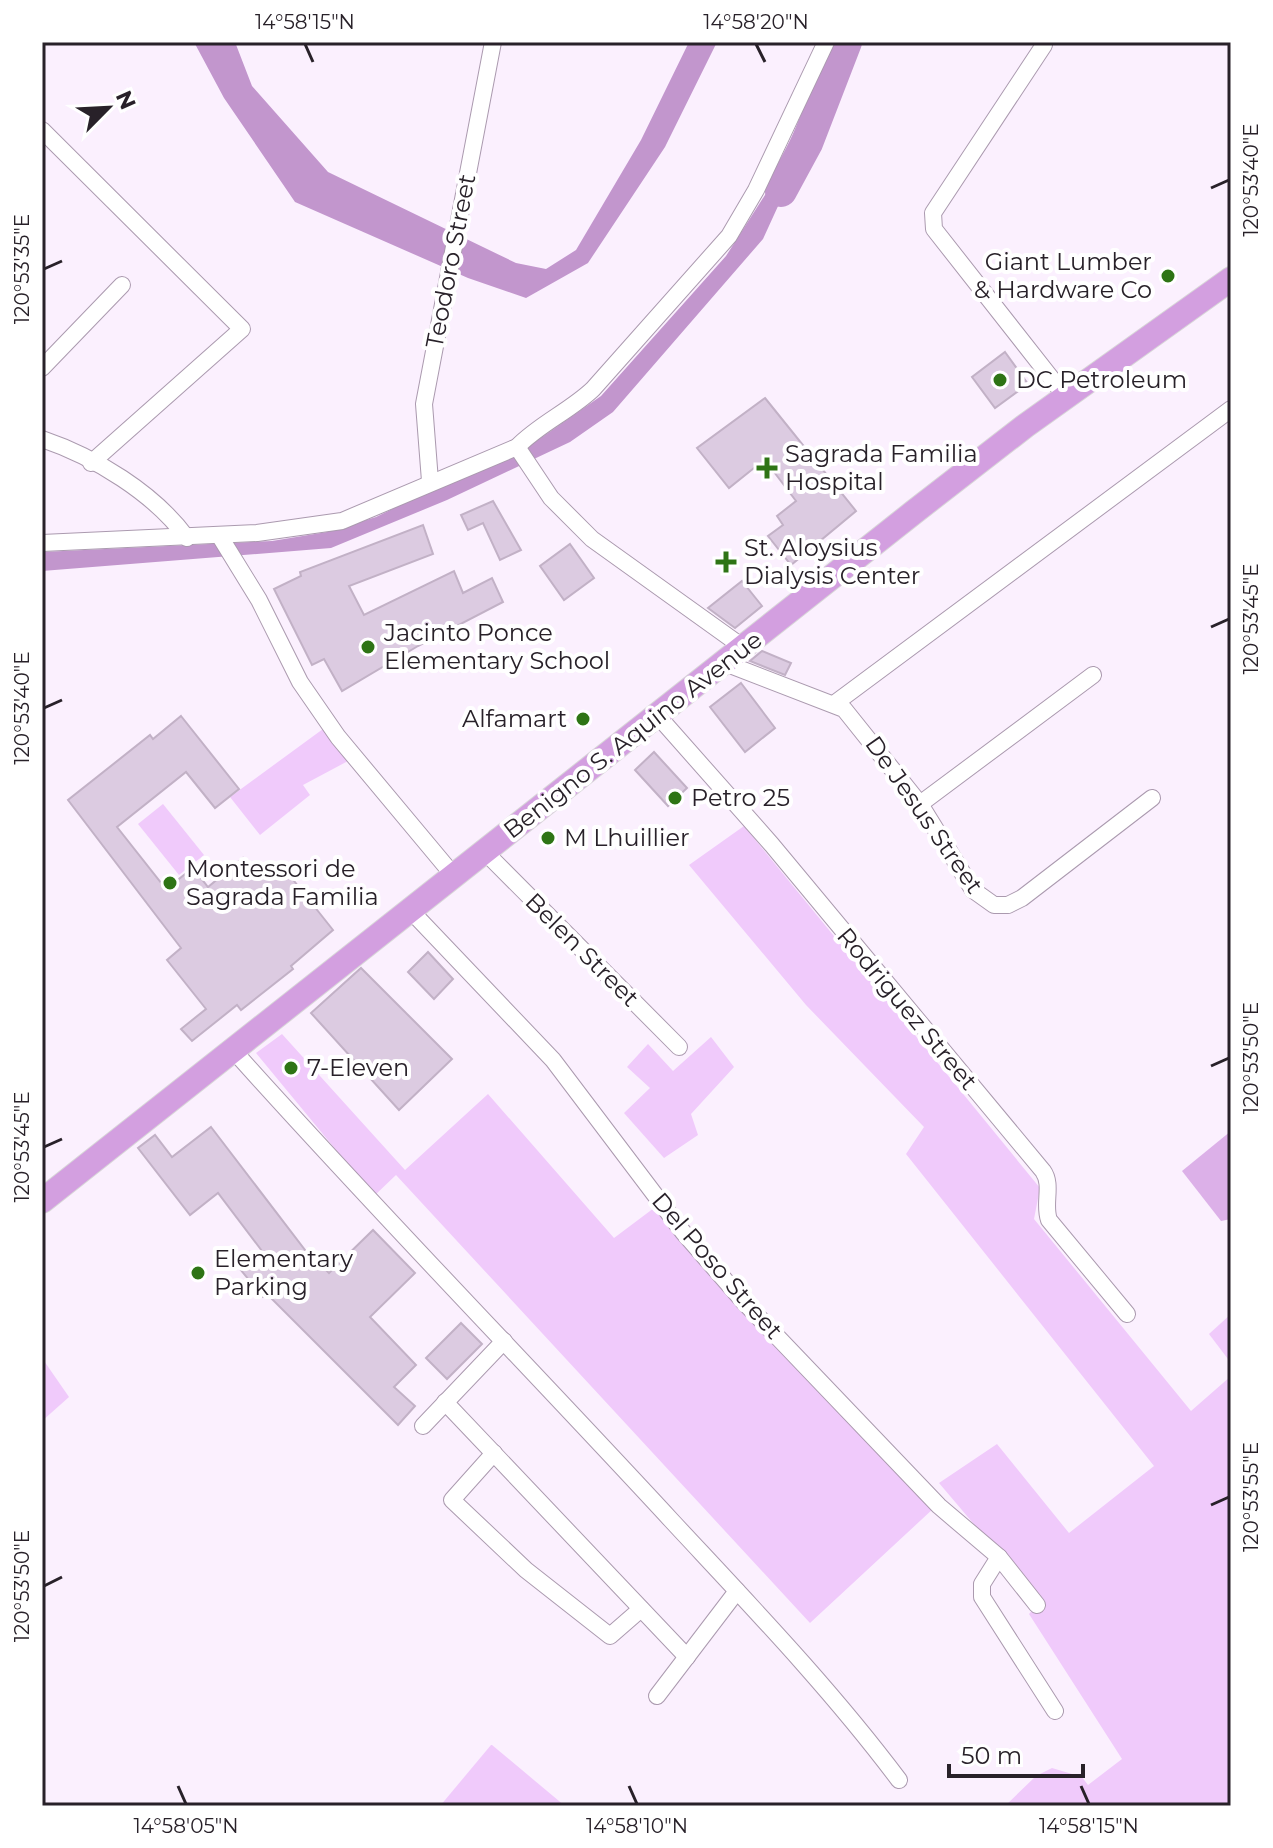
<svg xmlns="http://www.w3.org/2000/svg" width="1273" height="1848" viewBox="0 0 1273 1848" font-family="Montserrat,sans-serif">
<rect width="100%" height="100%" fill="#fbf0fe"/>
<g fill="#f0cafb">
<polygon points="323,729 348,761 303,785 310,795 260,835 230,797"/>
<polygon points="163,804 204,855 179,875 138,824"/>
<polygon points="744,826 1040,1188 1034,1219 1191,1411 1231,1376 1231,1806 1005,1806 1036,1776 1052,1768 1082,1777 1088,1785 1122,1759 1029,1614 1040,1602 939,1483 997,1444 1069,1533 1154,1466 906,1154 924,1127 806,1005 689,865"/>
<polygon points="282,1034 405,1170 488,1094 614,1238 654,1208 677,1237 934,1508 810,1623 396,1175 374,1196 256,1053"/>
<polygon points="711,1037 734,1067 691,1114 698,1135 664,1158 624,1113 650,1088 627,1067 648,1044 673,1071"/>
<polygon points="1231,1314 1231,1363 1209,1334"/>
<polygon points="42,1358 69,1397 42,1421"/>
<polygon points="491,1745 492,1745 565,1806 440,1806"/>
</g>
<polygon fill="#dcb0e8" points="1231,1131 1231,1219 1221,1221 1182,1171"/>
<g fill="#c296cd">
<polygon points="194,42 235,42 252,86 328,172 516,263 546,269 576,250 641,140 689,42 717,42 665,147 588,263 526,298 468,278 295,202 224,98"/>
<polygon points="835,42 853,42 763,239 613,412 570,442 447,500 331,548 42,571 42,552 272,541 327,532 376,517 437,487 515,456 601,396 726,256 765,195"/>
</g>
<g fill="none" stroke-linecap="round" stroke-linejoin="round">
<polyline stroke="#c296cd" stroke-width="32" points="781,191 807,143 846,42"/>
</g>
<g fill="#dccbe1" stroke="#c2b1c6" stroke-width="2">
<polygon points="1005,352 1028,384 995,408 972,377"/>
<polygon points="765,398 856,511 791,565 768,536 783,525 777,516 796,501 771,468 754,468 729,488 697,448"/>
<polygon points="493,501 521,550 500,560 483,523 468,530 461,515"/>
<polygon points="423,525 433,554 349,586 364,615 454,571 463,593 492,578 503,602 418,646 342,691 324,659 312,665 274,589 301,576 300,572"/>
<polygon points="570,544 594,578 564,600 540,566"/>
<polygon points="742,581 762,606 735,628 708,608"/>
<polygon points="762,651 791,663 785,675 750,661"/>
<polygon points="741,683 775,728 745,752 710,707"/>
<polygon points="181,716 239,789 215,808 186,772 117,827 166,889 193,868 208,887 243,858 258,875 279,862 333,930 291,966 293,969 241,1010 237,1005 192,1041 181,1029 206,1009 167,960 181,948 68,800 150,735 153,739"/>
<polygon points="654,752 687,788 668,806 635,770"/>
<polygon points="428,952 453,979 434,999 408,972"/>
<polygon points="361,968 452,1059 399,1110 311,1013"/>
<polygon points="211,1127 315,1263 317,1261 329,1273 373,1230 415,1273 370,1317 416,1365 394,1387 415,1406 398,1425 267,1294 263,1297 240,1269 262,1251 218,1193 190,1215 138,1148 155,1135 172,1157"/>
<polygon points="461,1323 482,1344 447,1379 426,1358"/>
</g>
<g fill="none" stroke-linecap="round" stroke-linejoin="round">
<defs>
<g id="street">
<polyline points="1044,45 933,213 934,229 1066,397"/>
<polyline points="42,130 242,329 91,463"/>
<polyline points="42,368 122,285"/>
<path d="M42,439C95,457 154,493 187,538"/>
<polyline points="517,447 551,498 592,539 744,648"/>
<polyline points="430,481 424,404 493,42"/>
<polyline points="219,535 259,600 300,682 338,737 454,876"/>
<path d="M42,543L257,533L342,521L517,447C539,424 570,411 593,389L729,236L756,190L826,42"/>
<polyline points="725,663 844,709 920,804 973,890 994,905 1008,905 1022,898 1152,798"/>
<polyline points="834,704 1231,409"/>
<path d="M658,716L772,845L1043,1171C1053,1185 1043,1204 1049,1220L1127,1314"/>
<polyline points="920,804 1093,675"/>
<polyline points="486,853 679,1047"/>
<polyline points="412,912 553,1060 683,1232 744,1302 939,1506 999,1557 1037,1605"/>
<path d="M233,1050C376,1210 526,1363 671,1520C750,1605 830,1688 899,1780"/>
<polyline points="445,1402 687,1657"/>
<polyline points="423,1426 504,1341"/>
<polyline points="494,1453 452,1500 526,1570 610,1636 641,1609"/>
<polyline points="999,1557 982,1584 982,1597 1055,1711"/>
<polyline points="657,1696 737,1591"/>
</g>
<polyline id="primary" points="42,1201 914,512 1025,426 1231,279"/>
</defs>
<use href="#street" stroke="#ab9aaf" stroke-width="18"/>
<use href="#primary" stroke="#d8d7d8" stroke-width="26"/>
<use href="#street" stroke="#fff" stroke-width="16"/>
<use href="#primary" stroke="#d39fe0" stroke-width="24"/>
</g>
<path fill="none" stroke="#282129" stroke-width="3" d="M305,44L313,62M756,44L765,62M1211,188L1229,180M44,269L62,261M1211,627L1229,619M44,708L62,700M1211,1066L1229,1058M44,1147L62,1139M1211,1505L1229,1497M44,1586L62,1577M178,1786L186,1804M629,1786L637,1804M1081,1786L1089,1804"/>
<g fill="#2e7415" stroke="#fff" stroke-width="3">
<circle cx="1168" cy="276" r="8"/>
<circle cx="1000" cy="380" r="8"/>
<path d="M763 456h8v8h8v8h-8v8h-8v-8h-8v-8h8z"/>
<path d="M722 550h8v8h8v8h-8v8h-8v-8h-8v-8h8z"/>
<circle cx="368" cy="647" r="8"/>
<circle cx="583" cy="719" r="8"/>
<circle cx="675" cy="798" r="8"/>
<circle cx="548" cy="838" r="8"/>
<circle cx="170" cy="883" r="8"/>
<circle cx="291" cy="1068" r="8"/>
<circle cx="198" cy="1273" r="8"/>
</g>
<g text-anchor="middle" stroke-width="8" stroke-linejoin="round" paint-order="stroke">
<g font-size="24" fill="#282129" stroke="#fff">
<text transform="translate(451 261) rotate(-79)" y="8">Teodoro Street</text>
<text transform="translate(633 735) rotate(-38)" y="8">Benigno S. Aquino Avenue</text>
<text transform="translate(924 815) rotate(55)" y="8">De Jesus Street</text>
<text transform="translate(582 950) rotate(45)" y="8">Belen Street</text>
<text transform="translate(907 1009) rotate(50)" y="8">Rodriguez Street</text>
<text transform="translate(717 1266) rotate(49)" y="8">Del Poso Street</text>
</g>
<g font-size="24" fill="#282129" stroke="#fff" text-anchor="start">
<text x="1152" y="270" text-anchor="end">Giant Lumber<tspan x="1152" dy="28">&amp; Hardware Co</tspan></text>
<text x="1016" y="388">DC Petroleum</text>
<text x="785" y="462">Sagrada Familia<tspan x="785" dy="28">Hospital</tspan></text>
<text x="744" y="556">St. Aloysius<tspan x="744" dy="28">Dialysis Center</tspan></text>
<text x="384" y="641">Jacinto Ponce<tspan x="384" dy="28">Elementary School</tspan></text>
<text x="567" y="727" text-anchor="end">Alfamart</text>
<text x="691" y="806">Petro 25</text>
<text x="564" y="846">M Lhuillier</text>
<text x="186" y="877">Montessori de<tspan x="186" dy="28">Sagrada Familia</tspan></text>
<text x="307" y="1076">7-Eleven</text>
<text x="214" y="1267">Elementary<tspan x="214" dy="28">Parking</tspan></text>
</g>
</g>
<rect width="1273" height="1848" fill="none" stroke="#ffffff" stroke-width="88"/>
<g transform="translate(108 108) rotate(66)" stroke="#ffffff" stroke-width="6" paint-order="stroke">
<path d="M0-6L14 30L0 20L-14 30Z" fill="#282129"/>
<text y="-12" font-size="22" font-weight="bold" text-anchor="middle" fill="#282129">N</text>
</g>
<path d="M949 1764v12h134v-12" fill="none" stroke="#282129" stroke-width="4"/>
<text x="961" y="1764" font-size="24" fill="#282129" stroke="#ffffff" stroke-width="6" paint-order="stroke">50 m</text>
<rect x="44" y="44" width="1185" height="1760" fill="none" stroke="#282129" stroke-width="3"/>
<g font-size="20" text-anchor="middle" fill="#282129">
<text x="305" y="29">14°58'15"N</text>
<text x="756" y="29">14°58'20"N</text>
<text transform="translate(1251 180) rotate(-90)" y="7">120°53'40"E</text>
<text transform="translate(22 269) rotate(-90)" y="7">120°53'35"E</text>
<text transform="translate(1251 619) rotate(-90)" y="7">120°53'45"E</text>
<text transform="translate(22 708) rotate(-90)" y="7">120°53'40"E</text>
<text transform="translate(1251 1058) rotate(-90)" y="7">120°53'50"E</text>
<text transform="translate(22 1147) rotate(-90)" y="7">120°53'45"E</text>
<text transform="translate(1251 1497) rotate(-90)" y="7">120°53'55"E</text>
<text transform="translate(22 1586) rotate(-90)" y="7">120°53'50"E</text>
<text x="186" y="1833">14°58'05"N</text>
<text x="637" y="1833">14°58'10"N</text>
<text x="1089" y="1833">14°58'15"N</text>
</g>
</svg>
